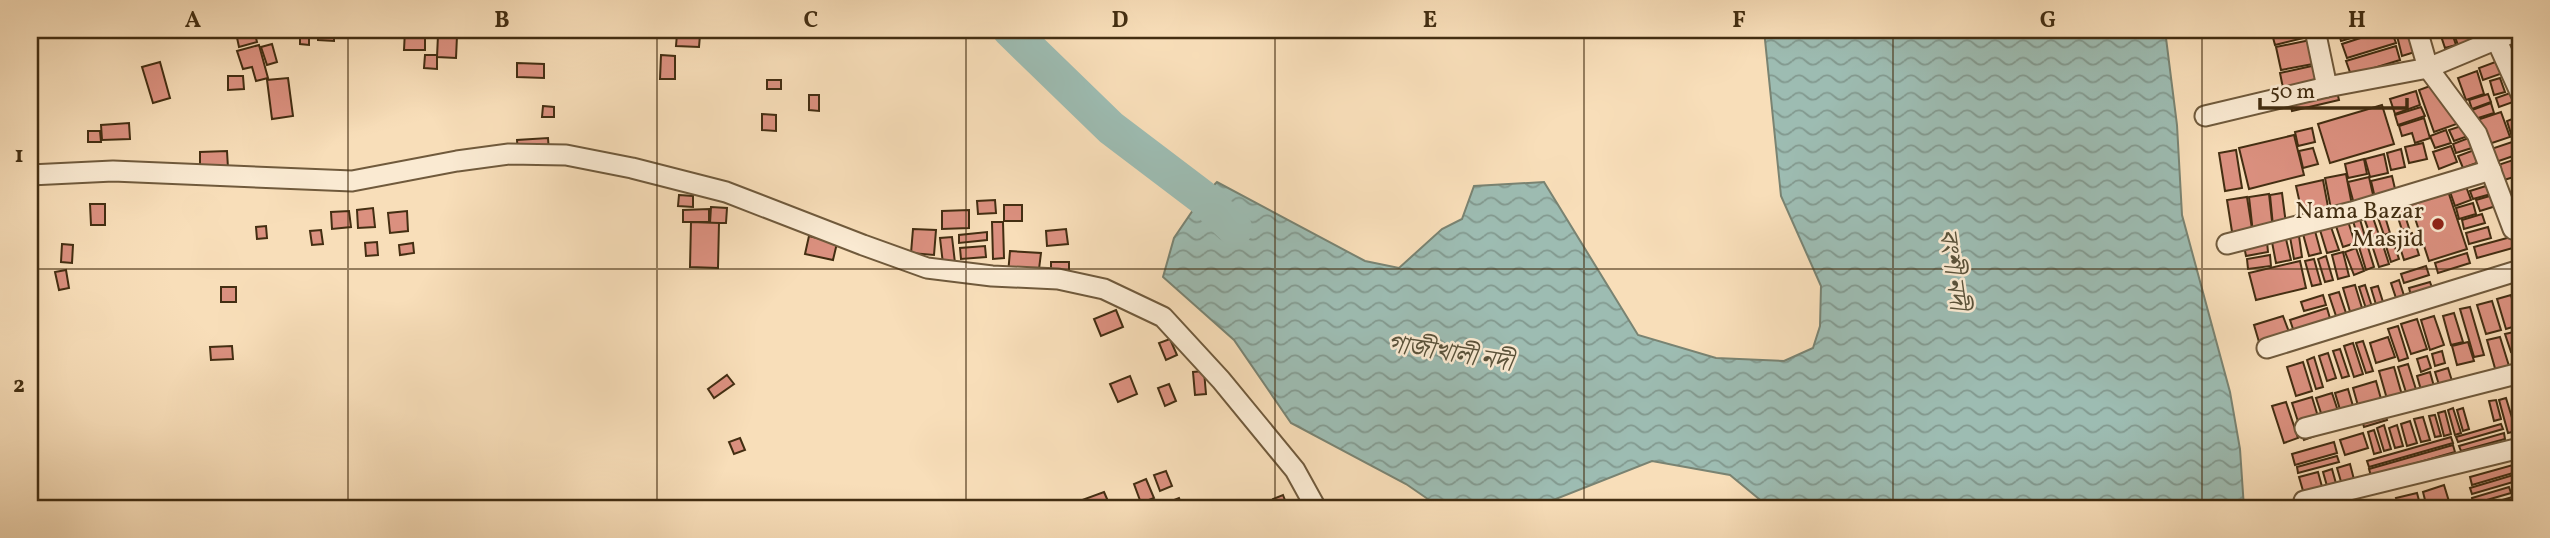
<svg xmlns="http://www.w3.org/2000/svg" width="2550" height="538" viewBox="0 0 2550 538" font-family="Vollkorn,'Noto Serif Bengali',serif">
<defs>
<pattern id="water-waves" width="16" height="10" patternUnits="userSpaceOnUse" patternTransform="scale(1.75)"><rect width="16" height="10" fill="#9dbcb2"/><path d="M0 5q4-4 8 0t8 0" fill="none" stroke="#82998f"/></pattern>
</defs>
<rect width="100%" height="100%" fill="#f8deb9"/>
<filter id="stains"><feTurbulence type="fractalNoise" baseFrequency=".00286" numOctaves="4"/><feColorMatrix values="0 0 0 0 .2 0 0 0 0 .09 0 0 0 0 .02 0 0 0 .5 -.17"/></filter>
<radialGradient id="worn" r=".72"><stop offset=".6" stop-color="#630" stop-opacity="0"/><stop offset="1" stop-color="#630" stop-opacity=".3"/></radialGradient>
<polygon fill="url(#water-waves)" stroke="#798372" stroke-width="2" points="1764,30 2165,30 2177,125 2182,215 2230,392 2240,449 2244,508 1770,508 1730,475 1652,461 1533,508 1441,508 1406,484 1291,423 1234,340 1163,277 1174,238 1202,197 1217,182 1365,261 1399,268 1442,229 1462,219 1474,186 1544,182 1638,335 1716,358 1784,361 1813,348 1820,326 1821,286 1781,196"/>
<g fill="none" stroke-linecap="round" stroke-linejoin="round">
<polyline stroke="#9dbcb2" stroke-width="35" points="1010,30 1111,128 1202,197 1235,229"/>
</g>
<g fill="#db907f" stroke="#432e12" stroke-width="2">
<polygon points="249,30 254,30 257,42 239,47 236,33"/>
<polygon points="300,30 309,30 309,45 300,44"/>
<polygon points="318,30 334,30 334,41 318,40"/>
<polygon points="405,30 425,30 425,50 404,50"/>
<polygon points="2271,30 2319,30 2320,34 2275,45"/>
<polygon points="2338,30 2379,30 2341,41"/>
<polygon points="2385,30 2391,30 2396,43 2347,58 2342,44"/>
<polygon points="2418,30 2431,47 2402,56 2397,36"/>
<polygon points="2439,30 2451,30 2456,45 2445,48"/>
<polygon points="2473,31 2476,39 2458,45 2455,37"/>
<polygon points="677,34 700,35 699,47 676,46"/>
<polygon points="438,35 457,36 456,58 437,57"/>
<polygon points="2325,37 2329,61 2281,70 2276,47"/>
<polygon points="272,44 277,62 267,65 261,47"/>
<polygon points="259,45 268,78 256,81 252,67 243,69 237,51"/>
<polygon points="2396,46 2400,60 2351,75 2346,61"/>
<polygon points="425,55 437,55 437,69 424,68"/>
<polygon points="661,55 675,56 675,79 660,79"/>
<polygon points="2498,61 2503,73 2483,80 2479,68"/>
<polygon points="160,62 170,98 153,103 142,67"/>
<polygon points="2330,62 2333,77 2283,88 2280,73"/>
<polygon points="517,63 544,64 544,78 517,77"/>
<polygon points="2477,71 2484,94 2466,100 2458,78"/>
<polygon points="228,76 243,76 244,89 228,90"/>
<polygon points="288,78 293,116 272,119 267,80"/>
<polygon points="2500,78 2505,92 2494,95 2490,81"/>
<polygon points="2334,79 2339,100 2292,111 2287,90"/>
<polygon points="2449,79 2465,121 2434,132 2419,90"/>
<rect x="767" y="80" width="14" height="9"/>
<polygon points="2416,91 2420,105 2395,114 2390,99"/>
<polygon points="2513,92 2516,101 2499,107 2496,98"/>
<polygon points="2488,94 2491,102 2472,109 2469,100"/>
<polygon points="809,95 819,95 819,111 809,110"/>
<polygon points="2491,103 2494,113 2475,119 2472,110"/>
<polygon points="2382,105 2394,144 2330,163 2318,124"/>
<polygon points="543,106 554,107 554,117 542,117"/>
<polygon points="2421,107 2425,116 2398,125 2395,115"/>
<polygon points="2501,112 2510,137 2486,145 2477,120"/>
<polygon points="762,114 776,115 776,131 762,130"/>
<polygon points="2520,116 2520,134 2512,137 2507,121"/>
<polygon points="2424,118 2430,138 2415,143 2412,133 2402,136 2399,126"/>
<polygon points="129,123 130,139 102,140 101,125"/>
<polygon points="2467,124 2471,135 2454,141 2449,130"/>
<polygon points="2312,128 2315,142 2298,146 2295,132"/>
<polygon points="2446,130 2451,143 2435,148 2430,136"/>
<polygon points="88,131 100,131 101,142 88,142"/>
<polygon points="2294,135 2304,175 2249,189 2239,148"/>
<polygon points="2471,137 2475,147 2456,153 2453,144"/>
<polygon points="548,138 549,152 518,154 517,140"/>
<polygon points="2515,141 2519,154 2493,163 2488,150"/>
<polygon points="2423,143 2427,159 2409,163 2405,147"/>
<polygon points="2451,146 2457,162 2439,169 2433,152"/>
<polygon points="2313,148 2318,164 2303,168 2299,151"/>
<polygon points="2401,149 2405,167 2391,170 2387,153"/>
<polygon points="2477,149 2482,161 2463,168 2458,156"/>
<polygon points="2236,150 2242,188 2225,191 2219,153"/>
<polygon points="227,151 228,168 200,169 200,152"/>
<polygon points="2384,154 2388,173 2370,177 2365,159"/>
<polygon points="2519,158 2520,175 2501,181 2495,166"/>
<polygon points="2364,159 2367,174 2348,178 2345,164"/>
<polygon points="2346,174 2352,205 2331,209 2325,178"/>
<polygon points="2392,176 2396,193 2375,198 2371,181"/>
<polygon points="2369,177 2374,199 2354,204 2348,182"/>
<polygon points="2323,180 2329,212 2303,217 2296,186"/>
<polygon points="2464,181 2471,200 2455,206 2448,186"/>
<polygon points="2489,185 2491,194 2473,199 2470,191"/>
<polygon points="2447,188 2467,249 2429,261 2409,200"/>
<polygon points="2282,193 2286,224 2273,226 2270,195"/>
<polygon points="2269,194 2273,230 2253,233 2249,197"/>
<polygon points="679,195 693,196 693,207 678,206"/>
<polygon points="2493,195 2496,206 2480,211 2476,200"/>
<polygon points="2247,197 2253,235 2233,238 2227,200"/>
<polygon points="995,200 996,213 978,214 977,201"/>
<polygon points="2473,203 2476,214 2459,219 2456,208"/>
<polygon points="90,204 105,204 105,225 91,225"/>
<rect x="1004" y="205" width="18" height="16"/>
<polygon points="2402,206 2409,228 2402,230 2395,208"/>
<polygon points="711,207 727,208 726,223 710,223"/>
<polygon points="373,208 375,227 358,228 357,210"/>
<polygon points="709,209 709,222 683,222 683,210"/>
<polygon points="969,210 969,228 942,229 942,211"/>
<polygon points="2383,210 2390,233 2384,235 2376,212"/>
<polygon points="349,211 351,227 332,229 331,212"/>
<polygon points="407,211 408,231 390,233 388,213"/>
<polygon points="2371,212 2379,235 2371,237 2363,215"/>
<polygon points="2482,214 2485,223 2464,229 2462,220"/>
<polygon points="2359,216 2366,240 2359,242 2352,217"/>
<polygon points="2347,218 2355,243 2343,247 2335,223"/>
<polygon points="691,222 719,223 718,268 690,267"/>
<polygon points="992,222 1003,222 1004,258 993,259"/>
<polygon points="266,226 267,238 257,239 256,227"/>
<polygon points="2331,227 2339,250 2327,253 2320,230"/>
<polygon points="2488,227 2491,238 2469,244 2466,233"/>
<polygon points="913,229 936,230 934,255 911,253"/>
<polygon points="1066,229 1068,244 1047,246 1046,231"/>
<polygon points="321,230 323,244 312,245 310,231"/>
<polygon points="2315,231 2321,253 2309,256 2303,234"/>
<polygon points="987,232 987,240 959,243 959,235"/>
<polygon points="2412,233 2419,255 2404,260 2397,238"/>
<polygon points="2518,235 2520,246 2477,258 2474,247"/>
<polygon points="809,236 837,243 833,260 805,254"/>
<polygon points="2299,236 2302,257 2294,259 2290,237"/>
<polygon points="952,237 955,263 943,264 940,238"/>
<polygon points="2392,238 2399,259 2391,262 2384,240"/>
<polygon points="2286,239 2291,260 2276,263 2272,242"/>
<polygon points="2381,239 2389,264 2379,267 2371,242"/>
<polygon points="377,242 378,255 366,256 365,243"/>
<polygon points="2267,242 2268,252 2246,256 2244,246"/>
<polygon points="413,243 414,253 400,255 399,245"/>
<polygon points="62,244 73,245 72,263 61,262"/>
<polygon points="2367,244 2374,267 2366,270 2359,247"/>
<polygon points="985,246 986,257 961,259 960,248"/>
<polygon points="2356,248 2364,271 2354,275 2345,252"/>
<polygon points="1010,251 1041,253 1038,277 1008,274"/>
<polygon points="2343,252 2349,276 2338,279 2332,255"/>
<polygon points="2467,253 2470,263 2438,273 2435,263"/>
<polygon points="2270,255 2271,266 2248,269 2247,259"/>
<polygon points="2326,256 2333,280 2325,282 2318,259"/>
<polygon points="2314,259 2321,284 2312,286 2305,261"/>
<polygon points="2300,261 2306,288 2256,300 2249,273"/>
<rect x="1051" y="262" width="18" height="19"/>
<polygon points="2426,266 2429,275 2404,283 2401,274"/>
<polygon points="66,270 69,288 59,290 55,272"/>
<polygon points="2399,280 2408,308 2400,310 2391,283"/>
<polygon points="2430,282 2435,296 2413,303 2409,288"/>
<polygon points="2355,285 2366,321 2354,325 2343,288"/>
<polygon points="2365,285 2376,319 2370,321 2359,287"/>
<polygon points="2378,286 2388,318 2381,321 2371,288"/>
<rect x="221" y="287" width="15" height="15"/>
<polygon points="2339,292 2350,325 2340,328 2329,295"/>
<polygon points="2323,295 2326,305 2304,311 2301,302"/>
<polygon points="2511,295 2519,325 2506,329 2497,299"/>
<polygon points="2492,301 2501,330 2486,334 2477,305"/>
<polygon points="2470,307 2484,355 2474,357 2460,309"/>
<polygon points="2327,308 2334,332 2298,344 2290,320"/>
<polygon points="1116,310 1123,327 1101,336 1094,319"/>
<polygon points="2454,313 2463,342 2451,345 2443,316"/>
<polygon points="2283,316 2289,332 2259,342 2254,325"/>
<polygon points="2434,316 2444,345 2430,350 2421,320"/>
<polygon points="2417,319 2427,349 2411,354 2401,324"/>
<polygon points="2398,326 2408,358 2399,361 2388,329"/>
<polygon points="2518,331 2520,349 2511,352 2505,334"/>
<polygon points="2388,337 2395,357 2376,363 2370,343"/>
<polygon points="2500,337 2514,382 2500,386 2487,340"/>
<polygon points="1170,339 1177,355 1166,360 1159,343"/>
<polygon points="2363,341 2373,371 2366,373 2356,343"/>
<polygon points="2468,342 2474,361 2457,365 2452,346"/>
<polygon points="2353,343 2363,374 2354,377 2344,346"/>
<polygon points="232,346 233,359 211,360 210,347"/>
<polygon points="2340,349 2349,376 2342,378 2333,351"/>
<polygon points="2442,351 2445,363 2435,366 2432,354"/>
<polygon points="2328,353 2336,378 2327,381 2319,356"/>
<polygon points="2427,356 2431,368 2421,372 2417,359"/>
<polygon points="2314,357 2323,387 2316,389 2307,360"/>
<polygon points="2303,362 2312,391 2296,396 2287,367"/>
<polygon points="2408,364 2420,402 2410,405 2398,367"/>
<polygon points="2394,367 2406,409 2391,413 2379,371"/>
<polygon points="2448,368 2457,397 2444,401 2435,372"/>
<polygon points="1204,371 1206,394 1195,395 1193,372"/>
<polygon points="2430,372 2438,401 2425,404 2417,376"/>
<polygon points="727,375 734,384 714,398 708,389"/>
<polygon points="1130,376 1137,394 1118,402 1110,384"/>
<polygon points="2376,381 2387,420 2364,427 2353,388"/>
<polygon points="1169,384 1176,401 1165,406 1158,388"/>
<polygon points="2348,389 2358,423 2345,426 2335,393"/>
<polygon points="2332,393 2342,423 2326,428 2316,398"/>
<polygon points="2312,397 2323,433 2304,440 2292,403"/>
<polygon points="2506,398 2516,431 2508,433 2499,400"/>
<polygon points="2496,400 2501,419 2494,421 2489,401"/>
<polygon points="2286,402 2298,438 2284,443 2272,406"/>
<polygon points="2453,408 2461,433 2455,435 2448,410"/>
<polygon points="2463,408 2469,429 2463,431 2457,410"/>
<polygon points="2445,411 2451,434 2444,436 2438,413"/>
<polygon points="2435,415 2441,436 2435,437 2429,416"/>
<polygon points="2423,417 2430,440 2421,442 2414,419"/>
<polygon points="2410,421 2417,443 2407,446 2401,424"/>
<polygon points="2501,424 2503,429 2458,442 2456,437"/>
<polygon points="2384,425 2391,449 2384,451 2377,428"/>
<polygon points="2397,425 2403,446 2395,448 2389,428"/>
<polygon points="2374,430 2381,452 2374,454 2368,432"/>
<polygon points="2363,433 2368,448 2345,455 2340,440"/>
<polygon points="2504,433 2505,439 2461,451 2459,446"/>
<polygon points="2451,437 2453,443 2369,467 2367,461"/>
<polygon points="740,438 745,450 734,454 729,442"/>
<polygon points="2334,442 2337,453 2295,465 2292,454"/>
<polygon points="2453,445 2455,452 2371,476 2369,469"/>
<polygon points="2337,456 2339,462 2298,473 2297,467"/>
<polygon points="2520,463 2520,471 2472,485 2470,477"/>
<polygon points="2350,464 2359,499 2347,502 2337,468"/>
<polygon points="2332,469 2342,505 2333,507 2323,472"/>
<polygon points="1166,471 1172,486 1160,491 1154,475"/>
<polygon points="2318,472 2327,505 2308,508 2299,477"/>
<polygon points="2520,473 2520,480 2472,494 2470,488"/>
<polygon points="1146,479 1154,498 1141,503 1134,484"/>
<polygon points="2444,485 2451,508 2427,508 2423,492"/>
<polygon points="2509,487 2511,493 2473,504 2472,498"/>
<polygon points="1104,492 1111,508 1085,508 1082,500"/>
<polygon points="2417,493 2421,508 2399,508 2396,498"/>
<polygon points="1283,495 1288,508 1276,508 1273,499"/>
<polygon points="2516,496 2517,501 2493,508 2474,508"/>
<polygon points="1179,498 1183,508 1162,508 1161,505"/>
</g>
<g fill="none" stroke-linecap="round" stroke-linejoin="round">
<defs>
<g id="minor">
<polyline points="2315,30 2327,87"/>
<polyline points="2417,30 2428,68 2477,134 2513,229"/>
<polyline points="2492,30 2520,92"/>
<polyline points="2205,116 2327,87 2428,68 2519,30"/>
<polyline points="30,175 113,171 352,181 457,161 509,154 566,155 632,168 726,192 863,245 927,268 992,276 1058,279 1104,289 1163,317 1221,380 1295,470 1316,508"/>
<polyline points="2227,244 2352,212 2491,170"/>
<polyline points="2267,348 2520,270"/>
<polyline points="2305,428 2520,373"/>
<polyline points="2304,501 2520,448"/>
</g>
</defs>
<use href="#minor" stroke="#705a3c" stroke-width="23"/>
<use href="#minor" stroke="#faead2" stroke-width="19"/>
</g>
<path fill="none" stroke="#432e12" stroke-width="2" stroke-opacity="0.55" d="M348,30V508M657,30V508M966,30V508M1275,30V508M1584,30V508M1893,30V508M2202,30V508M30,269H2520"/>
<circle fill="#8f2418" stroke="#faead2" stroke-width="2.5" cx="2438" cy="224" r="7"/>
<g text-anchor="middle" stroke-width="5" stroke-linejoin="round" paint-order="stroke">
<g font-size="24" fill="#432e12" stroke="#faead2" text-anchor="end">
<text x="2424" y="218">Nama Bazar<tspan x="2424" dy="28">Masjid</tspan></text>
</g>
<g font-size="26" font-style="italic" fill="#5a523a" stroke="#faead2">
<text transform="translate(1954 269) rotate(82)" y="9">বংশী নদী</text>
<text transform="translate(1450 352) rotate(9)" y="9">গাজীখালী নদী</text>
</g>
</g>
<rect width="2550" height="538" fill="none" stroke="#f8deb9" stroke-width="77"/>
<path d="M2260 98v10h147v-10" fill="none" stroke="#432e12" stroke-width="3.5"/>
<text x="2270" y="98" font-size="21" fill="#432e12" stroke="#faead2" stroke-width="5" paint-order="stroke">50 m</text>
<rect x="38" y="38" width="2474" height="462" fill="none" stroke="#432e12" stroke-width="2.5"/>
<g font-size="23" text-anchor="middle" font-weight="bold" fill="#432e12">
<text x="193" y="27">A</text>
<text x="502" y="27">B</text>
<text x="811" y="27">C</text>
<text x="1120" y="27">D</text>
<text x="1430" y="27">E</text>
<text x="1739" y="27">F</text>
<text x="2048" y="27">G</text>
<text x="2357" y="27">H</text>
<text x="19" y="162">1</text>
<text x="19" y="392">2</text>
</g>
<rect width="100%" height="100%" filter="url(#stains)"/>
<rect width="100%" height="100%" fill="url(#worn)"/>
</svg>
